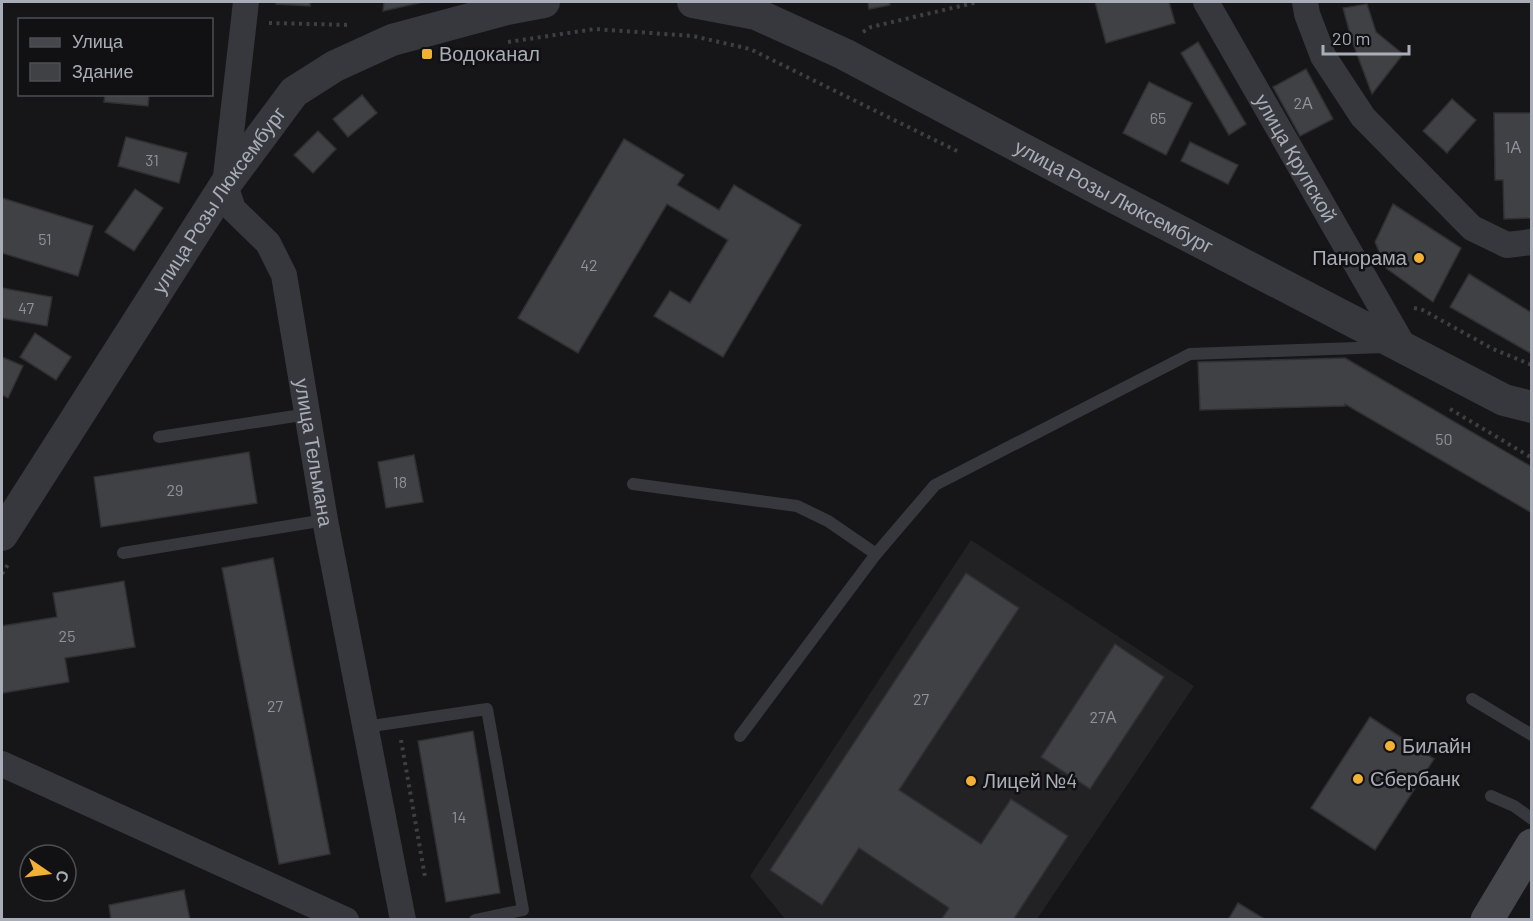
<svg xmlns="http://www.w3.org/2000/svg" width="1533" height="921" viewBox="0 0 1533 921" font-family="Barlow,sans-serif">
<rect width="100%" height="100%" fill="#161618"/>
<polygon fill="#222225" points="971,540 1194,686 1037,919 785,919 750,876"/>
<g fill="#404145" stroke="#303034" stroke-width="1.5">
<polygon points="276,2 310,2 310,6 276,4"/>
<polygon points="384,2 423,2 383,11"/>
<polygon points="868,2 889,2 890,5 869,9"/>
<polygon points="1095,2 1169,2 1175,23 1106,43"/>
<polygon points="1367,4 1376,32 1403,54 1372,94 1352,41 1343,8"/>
<polygon points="1198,42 1246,124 1229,135 1181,53"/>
<polygon points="1306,69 1333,119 1300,136 1273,87"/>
<polygon points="1149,82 1192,103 1166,155 1123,133"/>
<polygon points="105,94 149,94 148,106 104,102"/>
<polygon points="362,95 377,113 348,137 333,119"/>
<polygon points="1452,99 1476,120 1447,153 1423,131"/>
<polygon points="1494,113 1532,113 1532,218 1504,219 1503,180 1495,180"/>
<polygon points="318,131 336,149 313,173 294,155"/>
<polygon points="126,137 187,153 179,183 118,166"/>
<polygon points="624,139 684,175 677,185 719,210 734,185 801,225 723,357 654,316 670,291 690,303 728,240 667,204 578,353 518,318"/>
<polygon points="1190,142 1238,165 1228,184 1181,161"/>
<polygon points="135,189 163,208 134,251 105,232"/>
<polygon points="2,198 93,226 78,276 2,253"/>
<polygon points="1393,204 1461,248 1433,302 1386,268 1375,242"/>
<polygon points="1469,274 1532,313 1532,354 1450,307"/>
<polygon points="2,288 52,297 47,326 2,318"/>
<polygon points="35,333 71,357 56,380 20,357"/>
<polygon points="2,357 23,366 8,398 2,395"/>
<polygon points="1345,358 1532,467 1532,513 1345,404 1345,406 1200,410 1198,362"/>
<polygon points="249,452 257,503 101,527 94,477"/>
<polygon points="414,455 423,502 386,508 378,462"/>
<polygon points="273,558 330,854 279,864 222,568"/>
<polygon points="966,573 1019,608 899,790 981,844 1011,799 1068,836 1013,920 941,920 949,908 859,848 822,905 770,870"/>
<polygon points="124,581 135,647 65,658 69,682 2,693 2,626 57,617 53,593"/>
<polygon points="1115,644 1164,677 1090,789 1041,757"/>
<polygon points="1370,717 1434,759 1375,850 1311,808"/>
<polygon points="473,731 500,893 446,902 418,741"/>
<polygon points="184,890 190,920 111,920 109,905"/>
<polygon points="1238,903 1266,920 1228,920"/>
</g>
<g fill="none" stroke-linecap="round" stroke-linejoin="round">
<g stroke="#3d3f44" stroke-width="4" stroke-dasharray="3 4.5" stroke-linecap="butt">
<polyline points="269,23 351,25"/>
<polyline points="863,32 871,27 978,2"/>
<polyline points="508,42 595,29 693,36 750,49 959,152"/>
<polyline points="1414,308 1421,309 1493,349 1532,365"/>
<polyline points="1450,409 1532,458"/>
<polyline points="2,574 9,563"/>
<polyline points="401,740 425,877"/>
</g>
<g stroke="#37383d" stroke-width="12">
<polyline points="159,437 308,414"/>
<polyline points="633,484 797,506 828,521 876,554"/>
<polyline points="123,553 325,520"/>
<polyline points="1472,699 1532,735"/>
<polyline points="365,727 487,709 523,910 475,920"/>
<polyline points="740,736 876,554 935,485 1190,354 1385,347"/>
<polyline points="1491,796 1514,806 1532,819"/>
</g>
<g stroke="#37383d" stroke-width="26">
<path id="s1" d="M246,2L225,185L233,209L268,243L284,275L325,520L403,920"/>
<path id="s2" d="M1206,2L1404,347"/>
<polyline points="1305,2 1307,14 1323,56 1363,117 1472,228 1507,245 1532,242"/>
<polyline points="2,764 346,920"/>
</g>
<g stroke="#37383d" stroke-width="32">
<path id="s3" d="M693,2L756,14L844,54L1104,192L1504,400L1532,407"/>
<path id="s4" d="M2,535L225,185L294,92L335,66L392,40L507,9L544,2"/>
</g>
<polyline stroke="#45474d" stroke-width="33" points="1487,920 1532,845"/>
</g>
<g fill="#f2b134" stroke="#111113" stroke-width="2">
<rect x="421" y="48" width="12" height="12" rx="3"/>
<circle cx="1419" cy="258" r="6"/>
<circle cx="1390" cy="746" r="6"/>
<circle cx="1358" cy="779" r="6"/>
<circle cx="971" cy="781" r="6"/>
</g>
<g text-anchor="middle" stroke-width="5" stroke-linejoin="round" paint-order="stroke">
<g font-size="16" fill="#8e929b">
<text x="1303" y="109">2А</text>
<text x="1158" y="124">65</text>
<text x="1513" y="153">1А</text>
<text x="152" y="166">31</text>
<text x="45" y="245">51</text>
<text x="589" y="271">42</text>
<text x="26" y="314">47</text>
<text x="1444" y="445">50</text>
<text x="400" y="488">18</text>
<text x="175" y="496">29</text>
<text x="67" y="642">25</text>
<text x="921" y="705">27</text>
<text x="275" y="712">27</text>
<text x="1103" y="723">27А</text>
<text x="459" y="823">14</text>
</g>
<g font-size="20" fill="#a8adb8" stroke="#111113" text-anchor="start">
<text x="439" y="61">Водоканал</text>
<text x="1407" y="265" text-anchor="end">Панорама</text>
<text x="1402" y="753">Билайн</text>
<text x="1370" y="786">Сбербанк</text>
<text x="983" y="788">Лицей №4</text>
</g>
<g font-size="20" fill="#a8adb8" stroke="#111113">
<text dy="7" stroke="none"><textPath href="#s2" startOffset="180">улица Крупской</textPath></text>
<text dy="7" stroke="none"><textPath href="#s3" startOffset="466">улица Розы Люксембург</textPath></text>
<text dy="7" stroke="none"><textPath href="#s4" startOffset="399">улица Розы Люксембург</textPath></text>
<text dy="7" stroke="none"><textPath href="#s1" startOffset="474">улица Тельмана</textPath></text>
</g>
</g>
<rect width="1533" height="921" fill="none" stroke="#a8adb8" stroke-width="6"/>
<rect x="18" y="18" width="195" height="78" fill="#111113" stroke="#4d4f55" stroke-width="1.5"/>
<rect x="30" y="38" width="30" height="9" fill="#45474d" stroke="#4d4f55" stroke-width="1.5"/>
<text x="72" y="48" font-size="18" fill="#a8adb8">Улица</text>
<rect x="30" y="63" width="30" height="18" fill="#404145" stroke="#4d4f55" stroke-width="1.5"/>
<text x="72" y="78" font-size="18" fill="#a8adb8">Здание</text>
<g transform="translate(48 873) rotate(104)"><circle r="28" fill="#111113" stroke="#4d4f55" stroke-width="1.5"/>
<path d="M0-4.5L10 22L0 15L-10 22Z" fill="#f2b134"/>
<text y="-9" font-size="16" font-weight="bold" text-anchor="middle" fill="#a8adb8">С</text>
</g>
<path d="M1323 45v9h86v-9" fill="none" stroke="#a8adb8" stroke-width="3"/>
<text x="1332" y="45" font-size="18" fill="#a8adb8" stroke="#111113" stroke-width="4.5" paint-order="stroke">20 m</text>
</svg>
